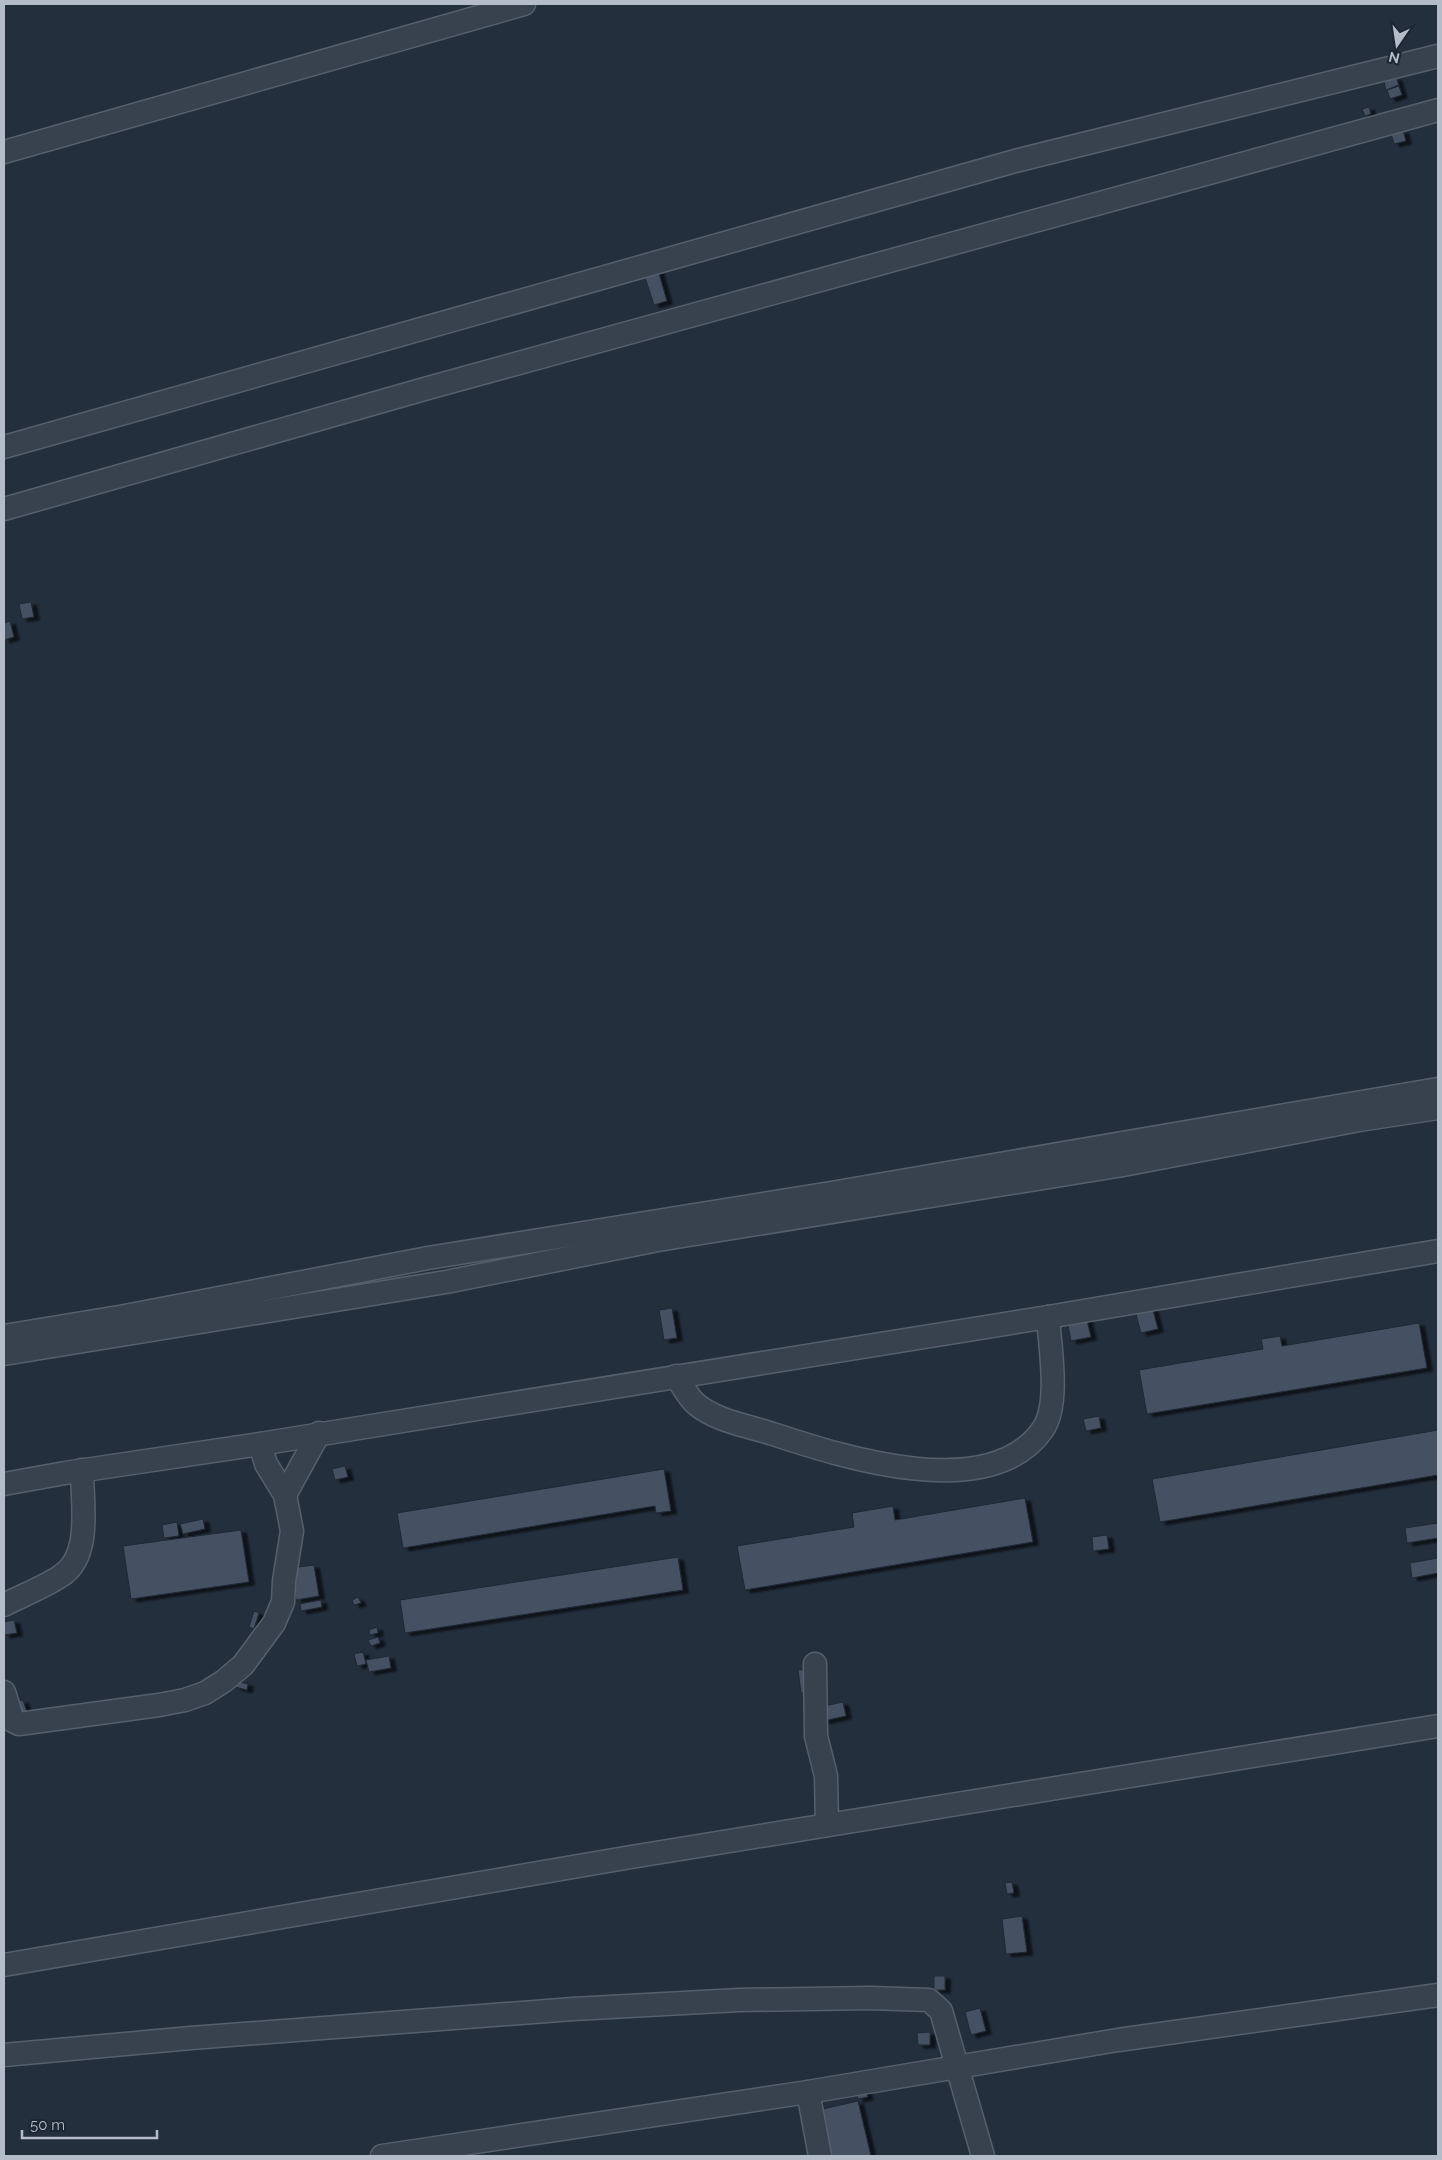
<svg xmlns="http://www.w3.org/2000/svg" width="1442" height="2160" viewBox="0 0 1442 2160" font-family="Raleway,sans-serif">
<defs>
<filter id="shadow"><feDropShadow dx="5.5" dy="3" stdDeviation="1" flood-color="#0009"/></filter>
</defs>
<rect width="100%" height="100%" fill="#242f3e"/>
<g fill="#455162" stroke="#1f2835" filter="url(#shadow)">
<polygon points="1396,77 1399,85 1386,90 1384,82"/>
<polygon points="1399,86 1402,95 1390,99 1387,90"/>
<polygon points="1369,107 1371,114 1365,116 1362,109"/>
<polygon points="1403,130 1406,141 1394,144 1391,134"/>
<polygon points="658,270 667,301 654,305 644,274"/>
<polygon points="31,602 34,617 22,619 19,604"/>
<polygon points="10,621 14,637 4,640 4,623"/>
<polygon points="1152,1306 1158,1329 1141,1333 1135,1311"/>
<polygon points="672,1308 677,1338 664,1340 659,1310"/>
<polygon points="1086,1316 1091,1337 1071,1341 1067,1320"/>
<polygon points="1419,1323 1427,1368 1147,1414 1139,1370 1263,1349 1261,1339 1280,1336 1282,1346"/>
<polygon points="1099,1416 1101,1428 1086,1431 1083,1419"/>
<polygon points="1438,1430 1438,1475 1160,1522 1152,1479"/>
<polygon points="345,1466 348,1477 335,1480 332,1469"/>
<polygon points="664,1469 671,1511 656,1513 655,1506 403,1548 397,1513"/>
<polygon points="1025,1498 1033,1542 745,1590 737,1546 854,1527 852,1513 893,1506 895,1520"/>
<polygon points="203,1519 205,1529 183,1534 180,1524"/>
<polygon points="177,1522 179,1536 164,1538 162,1525"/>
<polygon points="1438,1523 1438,1538 1407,1543 1405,1528"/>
<polygon points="241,1530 249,1582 131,1599 123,1546"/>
<polygon points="1107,1535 1109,1549 1093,1551 1092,1537"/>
<polygon points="678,1557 683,1590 405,1633 400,1600"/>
<polygon points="1438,1558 1438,1573 1412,1578 1410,1563"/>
<polygon points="314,1565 319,1596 296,1600 291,1568"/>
<polygon points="358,1597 361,1603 354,1605 352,1600"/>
<polygon points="321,1600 322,1607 301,1611 300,1604"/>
<polygon points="254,1611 259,1613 254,1629 249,1627"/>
<polygon points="14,1620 17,1633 4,1635 4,1622"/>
<polygon points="377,1627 378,1633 370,1635 369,1630"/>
<polygon points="378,1637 380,1643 371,1646 368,1640"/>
<polygon points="363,1652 366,1664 357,1666 354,1654"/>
<polygon points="389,1656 391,1668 369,1672 366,1660"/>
<polygon points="810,1669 812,1692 801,1693 798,1670"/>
<polygon points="236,1681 248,1684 247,1690 235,1687"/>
<polygon points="23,1700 27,1712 16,1715 12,1703"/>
<polygon points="843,1702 846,1716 823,1721 820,1707"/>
<polygon points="1012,1882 1014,1893 1007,1894 1005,1883"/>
<polygon points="1022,1916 1027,1952 1006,1954 1002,1919"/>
<rect x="934" y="1976" width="11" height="14"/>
<polygon points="980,2008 986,2031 971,2035 965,2012"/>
<polygon points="930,2032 930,2045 918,2045 917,2033"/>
<polygon points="865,2089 868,2097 858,2099 856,2091"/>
<polygon points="858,2101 871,2156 825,2156 814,2111"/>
</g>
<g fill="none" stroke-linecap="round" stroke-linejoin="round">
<defs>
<g id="minor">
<polyline points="4,152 524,4"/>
<polyline points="4,447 1015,161 1438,56"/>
<polyline points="4,509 428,388 1438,110"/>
<polyline points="4,1336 125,1316 428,1258 831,1193 1438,1089"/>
<polyline points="4,1354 446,1282 658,1240 1123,1165 1359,1120 1438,1108"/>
<path d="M676,1376C682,1385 688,1397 696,1404C716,1421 749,1426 773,1434C843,1457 991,1505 1043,1429C1060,1404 1050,1347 1048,1317"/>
<polyline points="4,1484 65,1473 260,1444 1048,1317 1438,1251"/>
<polyline points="285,1495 319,1433"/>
<path d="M4,1605C21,1596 47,1586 62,1575C92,1555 82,1503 82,1470"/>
<polyline points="815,1664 816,1736 826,1776 827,1825"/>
<polyline points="4,1692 13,1721 19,1724 159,1705 185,1700 205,1693 224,1681 243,1665 274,1623 283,1602 284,1581 292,1531 285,1495 266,1464 260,1444"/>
<polyline points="4,1965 631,1857 1438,1726"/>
<polyline points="4,2055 191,2038 573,2009 739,2000 870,1998 929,2000 941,2011 983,2156"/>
<polyline points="808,2092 820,2156"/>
<polyline points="382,2156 808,2092 1118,2040 1438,1995"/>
</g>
</defs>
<use href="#minor" stroke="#565f6c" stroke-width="25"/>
<use href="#minor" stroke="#38414e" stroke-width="22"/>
</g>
<rect width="1442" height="2160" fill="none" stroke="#b4bcc9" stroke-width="10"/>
<g transform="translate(1397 45) rotate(193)" stroke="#1d2633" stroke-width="4" paint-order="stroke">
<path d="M0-4L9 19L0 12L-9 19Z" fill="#b4bcc9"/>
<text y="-8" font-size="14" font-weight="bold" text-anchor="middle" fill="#b4bcc9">N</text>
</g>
<path d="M22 2130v8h135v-8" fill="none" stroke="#b4bcc9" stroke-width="2.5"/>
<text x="30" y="2130" font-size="15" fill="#b4bcc9" stroke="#1d2633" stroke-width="4" paint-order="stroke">50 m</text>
</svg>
